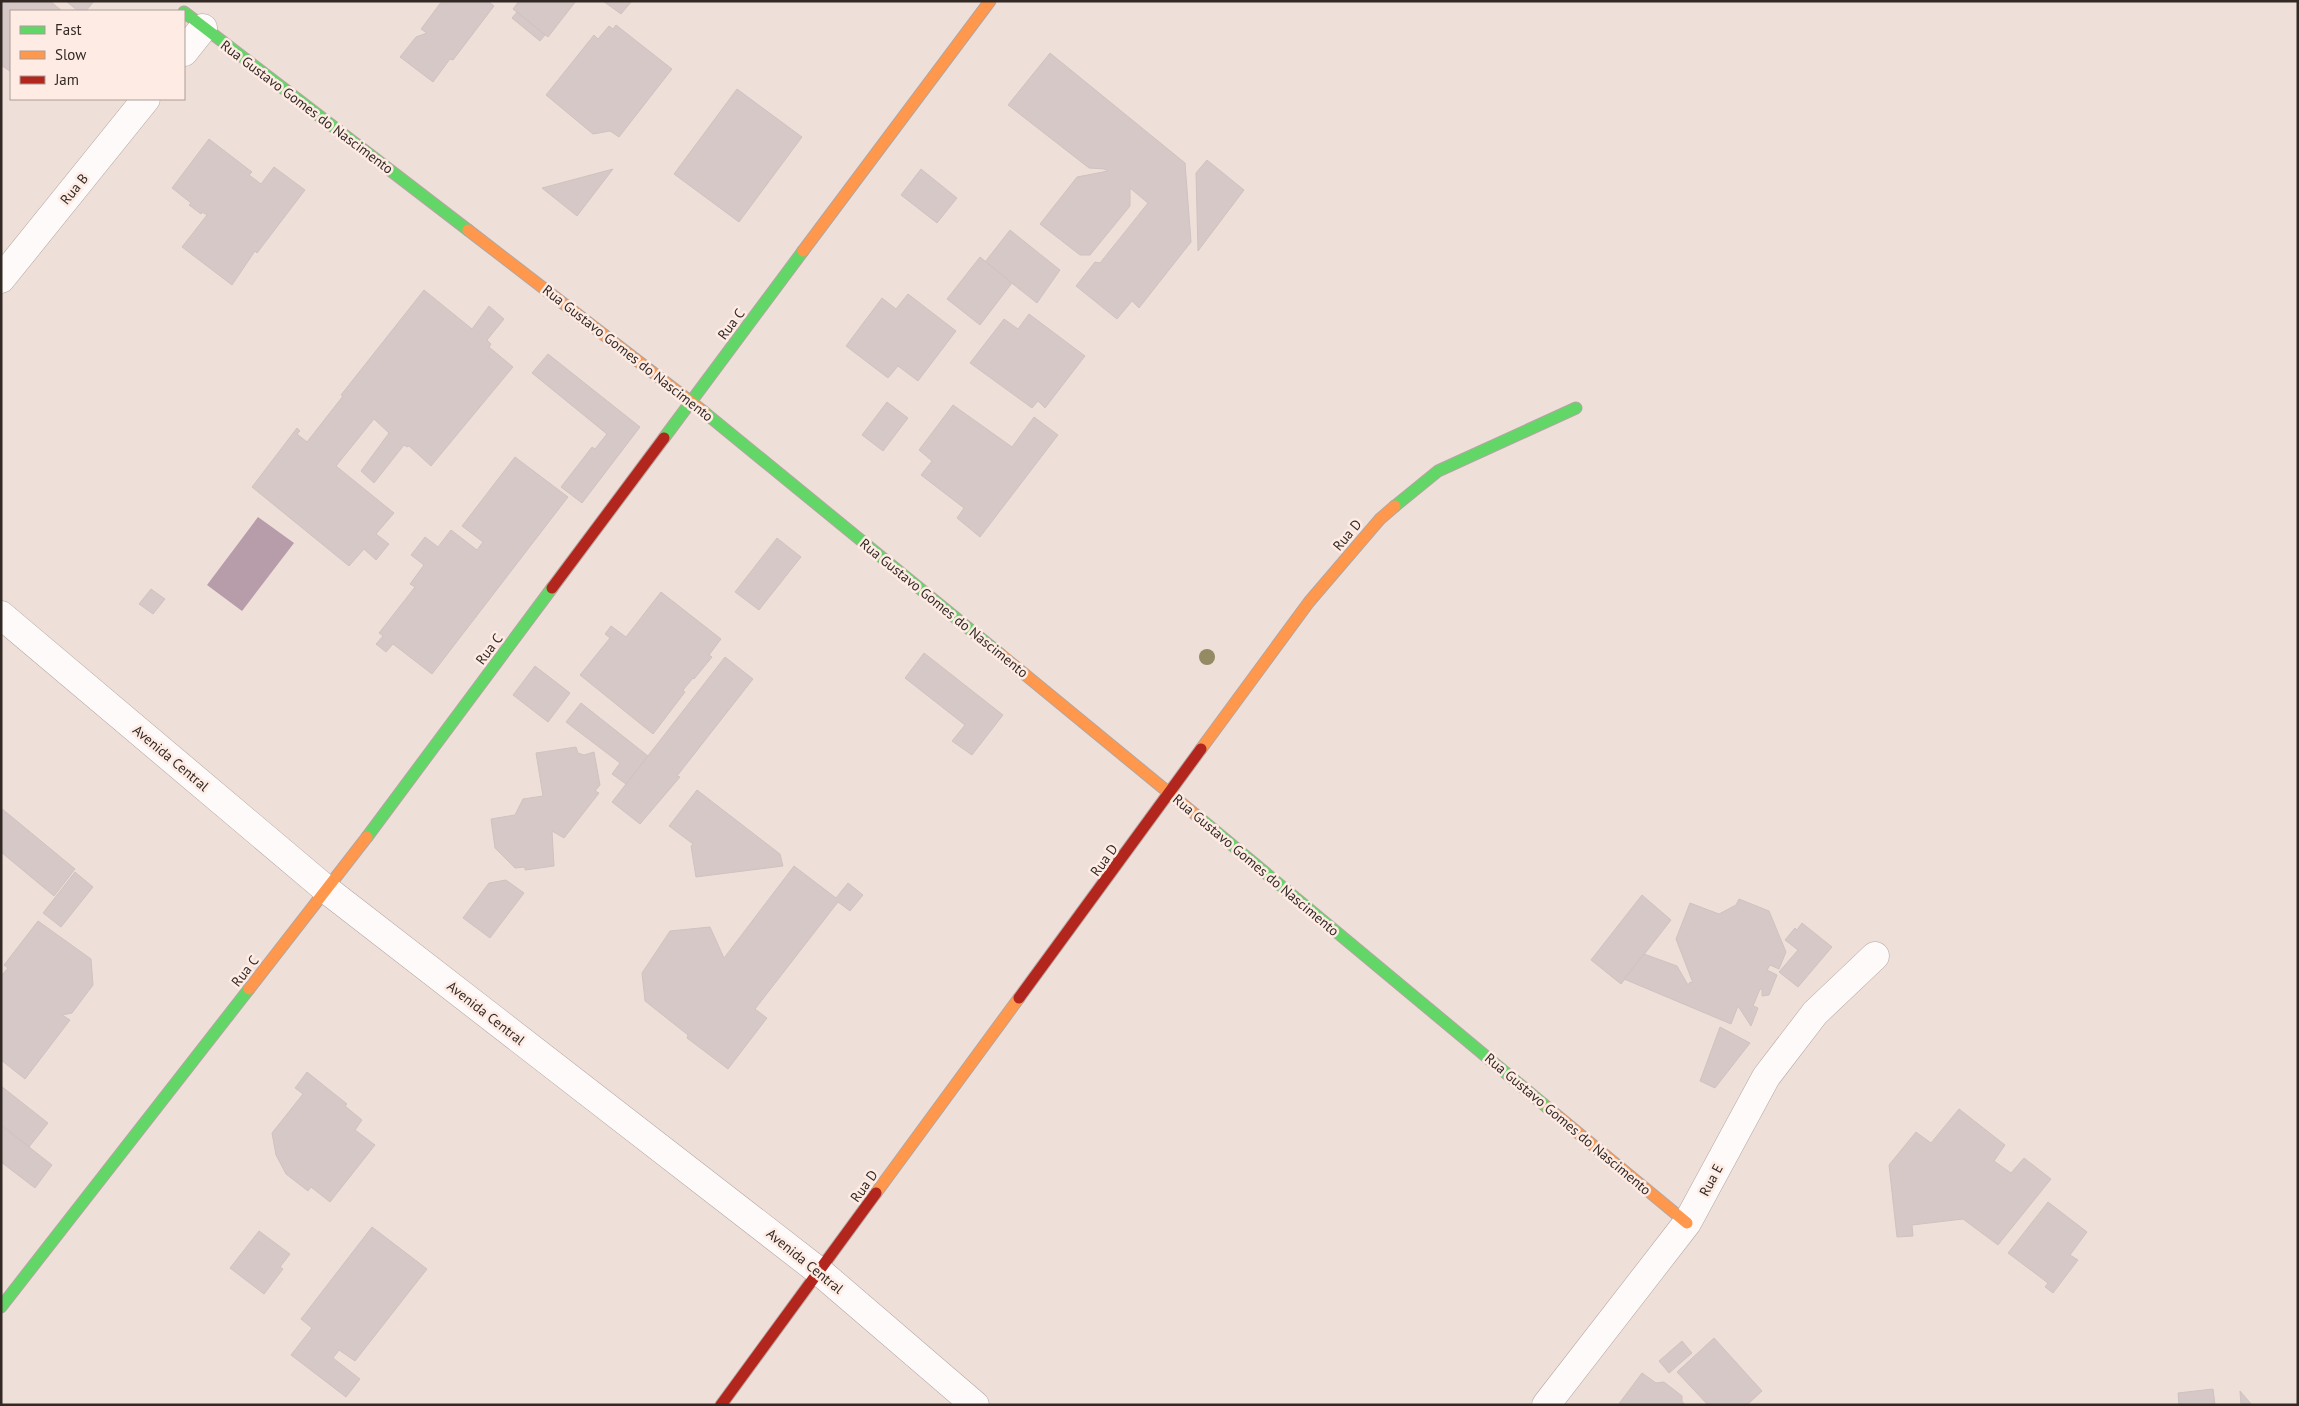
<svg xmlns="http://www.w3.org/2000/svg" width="2299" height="1406" viewBox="0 0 2299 1406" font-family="'PT Sans',sans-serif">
<rect width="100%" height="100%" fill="#efdfd9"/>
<polygon fill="#b79ca9" points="258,517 294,543 242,611 207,585"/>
<g fill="#d5c8c6" stroke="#cfc2c0">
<polygon points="1,1 50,1 62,11 11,11 11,72 1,65"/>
<polygon points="66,1 94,1 86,11 78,11"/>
<polygon points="442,1 488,1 494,6 453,60 450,59 433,82 400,57 416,37 427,33 421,29"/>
<polygon points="519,1 576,1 548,37 513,9"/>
<polygon points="603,1 632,1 621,14"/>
<polygon points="517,12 545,35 540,41 512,18"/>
<polygon points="616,25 672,69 619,137 610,131 593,134 546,95 594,35 598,39 609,26 613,29"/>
<polygon points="1050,53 1185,163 1191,242 1139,308 1132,301 1117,319 1076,286 1095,262 1100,263 1148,203 1130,188 1130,206 1090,255 1080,255 1040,224 1077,177 1108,171 1104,169 1089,168 1008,105"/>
<polygon points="737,89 802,137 739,222 674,174"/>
<polygon points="209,139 252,172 249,175 261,184 274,167 305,190 257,253 255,251 232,285 182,247 207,215 202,212 201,214 189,205 191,203 172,188"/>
<polygon points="1207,160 1244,190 1198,251 1196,173"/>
<polygon points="613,169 577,216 542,188"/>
<polygon points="921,169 957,198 937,223 901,195"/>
<polygon points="1010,230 1060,270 1037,303 985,262"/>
<polygon points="980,257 1012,283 980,325 947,299"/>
<polygon points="424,290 472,329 489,306 504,319 487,340 491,344 489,347 513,367 431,466 409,446 407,447 404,445 374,483 361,471 389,433 374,419 336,466 394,513 376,534 389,544 376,560 364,549 349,566 252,487 297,428 300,431 297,434 307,442 343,396 341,395"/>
<polygon points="908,294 956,331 918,381 898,366 888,378 846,346 882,298 896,309"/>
<polygon points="1029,314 1085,356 1045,408 1038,401 1032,408 970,363 1004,319 1018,329"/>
<polygon points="548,354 640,427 582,503 561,487 592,447 595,449 607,434 532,373"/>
<polygon points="887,402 908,418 883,451 862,435"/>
<polygon points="953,405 1012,447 1034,417 1058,435 980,537 957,518 964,508 921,475 932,461 919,450"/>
<polygon points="515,457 568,497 432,674 393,644 386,652 376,644 383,636 379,633 415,587 410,584 424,565 411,555 425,537 438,547 451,530 477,550 483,542 462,526"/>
<polygon points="777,538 801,557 759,610 735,592"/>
<polygon points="151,589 165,599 153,614 139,604"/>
<polygon points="661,592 721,639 709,655 712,657 694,679 693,678 683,690 685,692 653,734 580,675 610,638 605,634 611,626 626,637"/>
<polygon points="924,653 1003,715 972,755 952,741 965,725 905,678"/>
<polygon points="725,657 753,679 677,776 680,777 640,824 612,802"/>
<polygon points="535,666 570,693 548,722 513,695"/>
<polygon points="581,703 648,756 626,784 612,774 620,763 566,722"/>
<polygon points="576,747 578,753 584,755 594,752 600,785 595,791 599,793 564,838 552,831 554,866 525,870 525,867 515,868 495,848 491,819 515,815 523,799 543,796 536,753"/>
<polygon points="697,790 780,854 783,866 696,877 691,846 693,844 669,826"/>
<polygon points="1,808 75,869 54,896 1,852"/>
<polygon points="794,866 836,898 848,883 863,895 850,911 838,902 755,1009 767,1018 728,1069 687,1038 688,1035 645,1001 642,973 670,931 710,927 724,958"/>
<polygon points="75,872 93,887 61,927 43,913"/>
<polygon points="506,880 524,893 490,938 463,918 489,883"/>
<polygon points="1642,895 1671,920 1621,984 1591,960"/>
<polygon points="1739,899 1769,911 1786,952 1779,969 1770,965 1767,970 1777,975 1769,995 1762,996 1762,989 1760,989 1753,1006 1758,1008 1751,1026 1738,1006 1731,1024 1624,979 1644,954 1677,966 1688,985 1690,982 1693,983 1676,939 1690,903 1719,914 1736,905"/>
<polygon points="38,921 91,959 93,985 72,1013 62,1015 70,1020 25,1079 1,1060 1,976 8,968 4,965"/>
<polygon points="1802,923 1832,947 1798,987 1779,972 1798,950 1785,940 1795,928 1797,930"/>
<polygon points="1720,1027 1750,1043 1715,1088 1700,1081"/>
<polygon points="307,1072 347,1104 345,1106 362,1120 355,1130 375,1145 330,1202 311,1187 308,1191 286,1174 276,1155 272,1133 303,1094 295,1088"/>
<polygon points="1,1086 48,1123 29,1147 1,1125"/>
<polygon points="1959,1109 2005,1145 1994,1161 2011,1173 2024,1158 2051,1179 1998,1245 1963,1219 1912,1225 1913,1236 1897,1237 1889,1165 1916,1132 1931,1143"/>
<polygon points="1,1125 52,1165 35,1188 1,1162"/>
<polygon points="2048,1202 2087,1232 2070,1255 2078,1260 2053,1293 2045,1287 2048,1283 2008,1253"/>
<polygon points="372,1227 427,1269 355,1361 339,1350 333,1358 360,1379 346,1397 291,1355 312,1328 301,1319"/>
<polygon points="259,1231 290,1254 280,1267 283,1269 264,1294 230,1268"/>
<polygon points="1714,1338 1762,1391 1747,1405 1708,1405 1677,1372"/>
<polygon points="1682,1341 1692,1353 1669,1373 1659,1361"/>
<polygon points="1642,1373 1656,1383 1664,1382 1682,1396 1682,1402 1686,1405 1618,1405"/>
<polygon points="2213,1389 2215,1405 2179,1405 2178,1393"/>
<polygon points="2240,1391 2252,1405 2241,1405"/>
</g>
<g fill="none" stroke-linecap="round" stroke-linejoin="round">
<defs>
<g id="street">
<polyline points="184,52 203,28"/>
<polyline points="1,279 146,99"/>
<polyline points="1,615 327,890 820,1272 975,1405"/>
<polyline points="1546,1405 1687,1223 1766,1077 1815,1013 1875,956"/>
</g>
<g id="fast">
<polyline points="184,12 468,230"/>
<polyline points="704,412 1000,654"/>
<polyline points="664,438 803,251"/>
<polyline points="1395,506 1438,471 1576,408"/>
<polyline points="1202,820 1548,1108"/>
<polyline points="367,837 552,588"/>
<polyline points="1,1307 249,989"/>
</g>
<g id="slow">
<polyline points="468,230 704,412"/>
<polyline points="803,251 990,1"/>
<polyline points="1000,654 1202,820"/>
<polyline points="1201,749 1309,602 1380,519 1395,506"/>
<polyline points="249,989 367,837"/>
<polyline points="1548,1108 1687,1223"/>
<polyline points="876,1193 1019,998"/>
</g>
<g id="jam">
<polyline points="552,588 664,438"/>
<polyline points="1019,998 1201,749"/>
<polyline points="721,1405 876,1193"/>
</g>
</defs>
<use href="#street" stroke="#b2a6a1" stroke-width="29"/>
<use href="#fast" stroke="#b2a6a1" stroke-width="13"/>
<use href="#slow" stroke="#b2a6a1" stroke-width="13"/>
<use href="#jam" stroke="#b2a6a1" stroke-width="13"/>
<use href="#street" stroke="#fdfaf9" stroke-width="28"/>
<use href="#fast" stroke="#63d668" stroke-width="11"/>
<use href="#slow" stroke="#ff974d" stroke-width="11"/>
<use href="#jam" stroke="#b3261e" stroke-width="11"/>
</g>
<circle fill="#948a63" cx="1207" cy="657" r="8"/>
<g text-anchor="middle" stroke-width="5" stroke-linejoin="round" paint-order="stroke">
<g font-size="14" fill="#332924" stroke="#fdebe4">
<text transform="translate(307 107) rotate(37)" y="5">Rua Gustavo Gomes do Nascimento</text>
<text transform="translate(74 189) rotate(-51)" y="5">Rua B</text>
<text transform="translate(731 324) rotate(-53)" y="5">Rua C</text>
<text transform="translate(628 353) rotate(38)" y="5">Rua Gustavo Gomes do Nascimento</text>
<text transform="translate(1347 535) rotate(-50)" y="5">Rua D</text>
<text transform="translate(944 608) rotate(39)" y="5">Rua Gustavo Gomes do Nascimento</text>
<text transform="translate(489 649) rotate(-53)" y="5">Rua C</text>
<text transform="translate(171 758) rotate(40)" y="5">Avenida Central</text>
<text transform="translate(1104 860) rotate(-54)" y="5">Rua D</text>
<text transform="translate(1256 865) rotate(40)" y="5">Rua Gustavo Gomes do Nascimento</text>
<text transform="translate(245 971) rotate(-52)" y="5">Rua C</text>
<text transform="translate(486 1013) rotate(38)" y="5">Avenida Central</text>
<text transform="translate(1568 1124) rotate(40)" y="5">Rua Gustavo Gomes do Nascimento</text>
<text transform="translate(1711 1180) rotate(-62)" y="5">Rua E</text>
<text transform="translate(864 1186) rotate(-54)" y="5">Rua D</text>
<text transform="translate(805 1261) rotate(39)" y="5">Avenida Central</text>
</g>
</g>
<rect width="2299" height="1406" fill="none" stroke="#332924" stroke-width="5"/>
<rect x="10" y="10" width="175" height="90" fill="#fdebe4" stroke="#ac9d97"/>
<rect x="20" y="26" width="25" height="8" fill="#63d668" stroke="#ac9d97"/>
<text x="55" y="35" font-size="15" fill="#332924">Fast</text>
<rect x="20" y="51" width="25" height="8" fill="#ff974d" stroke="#ac9d97"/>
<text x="55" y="60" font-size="15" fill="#332924">Slow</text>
<rect x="20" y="76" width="25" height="8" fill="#b3261e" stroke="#ac9d97"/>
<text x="55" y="85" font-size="15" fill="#332924">Jam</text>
</svg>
